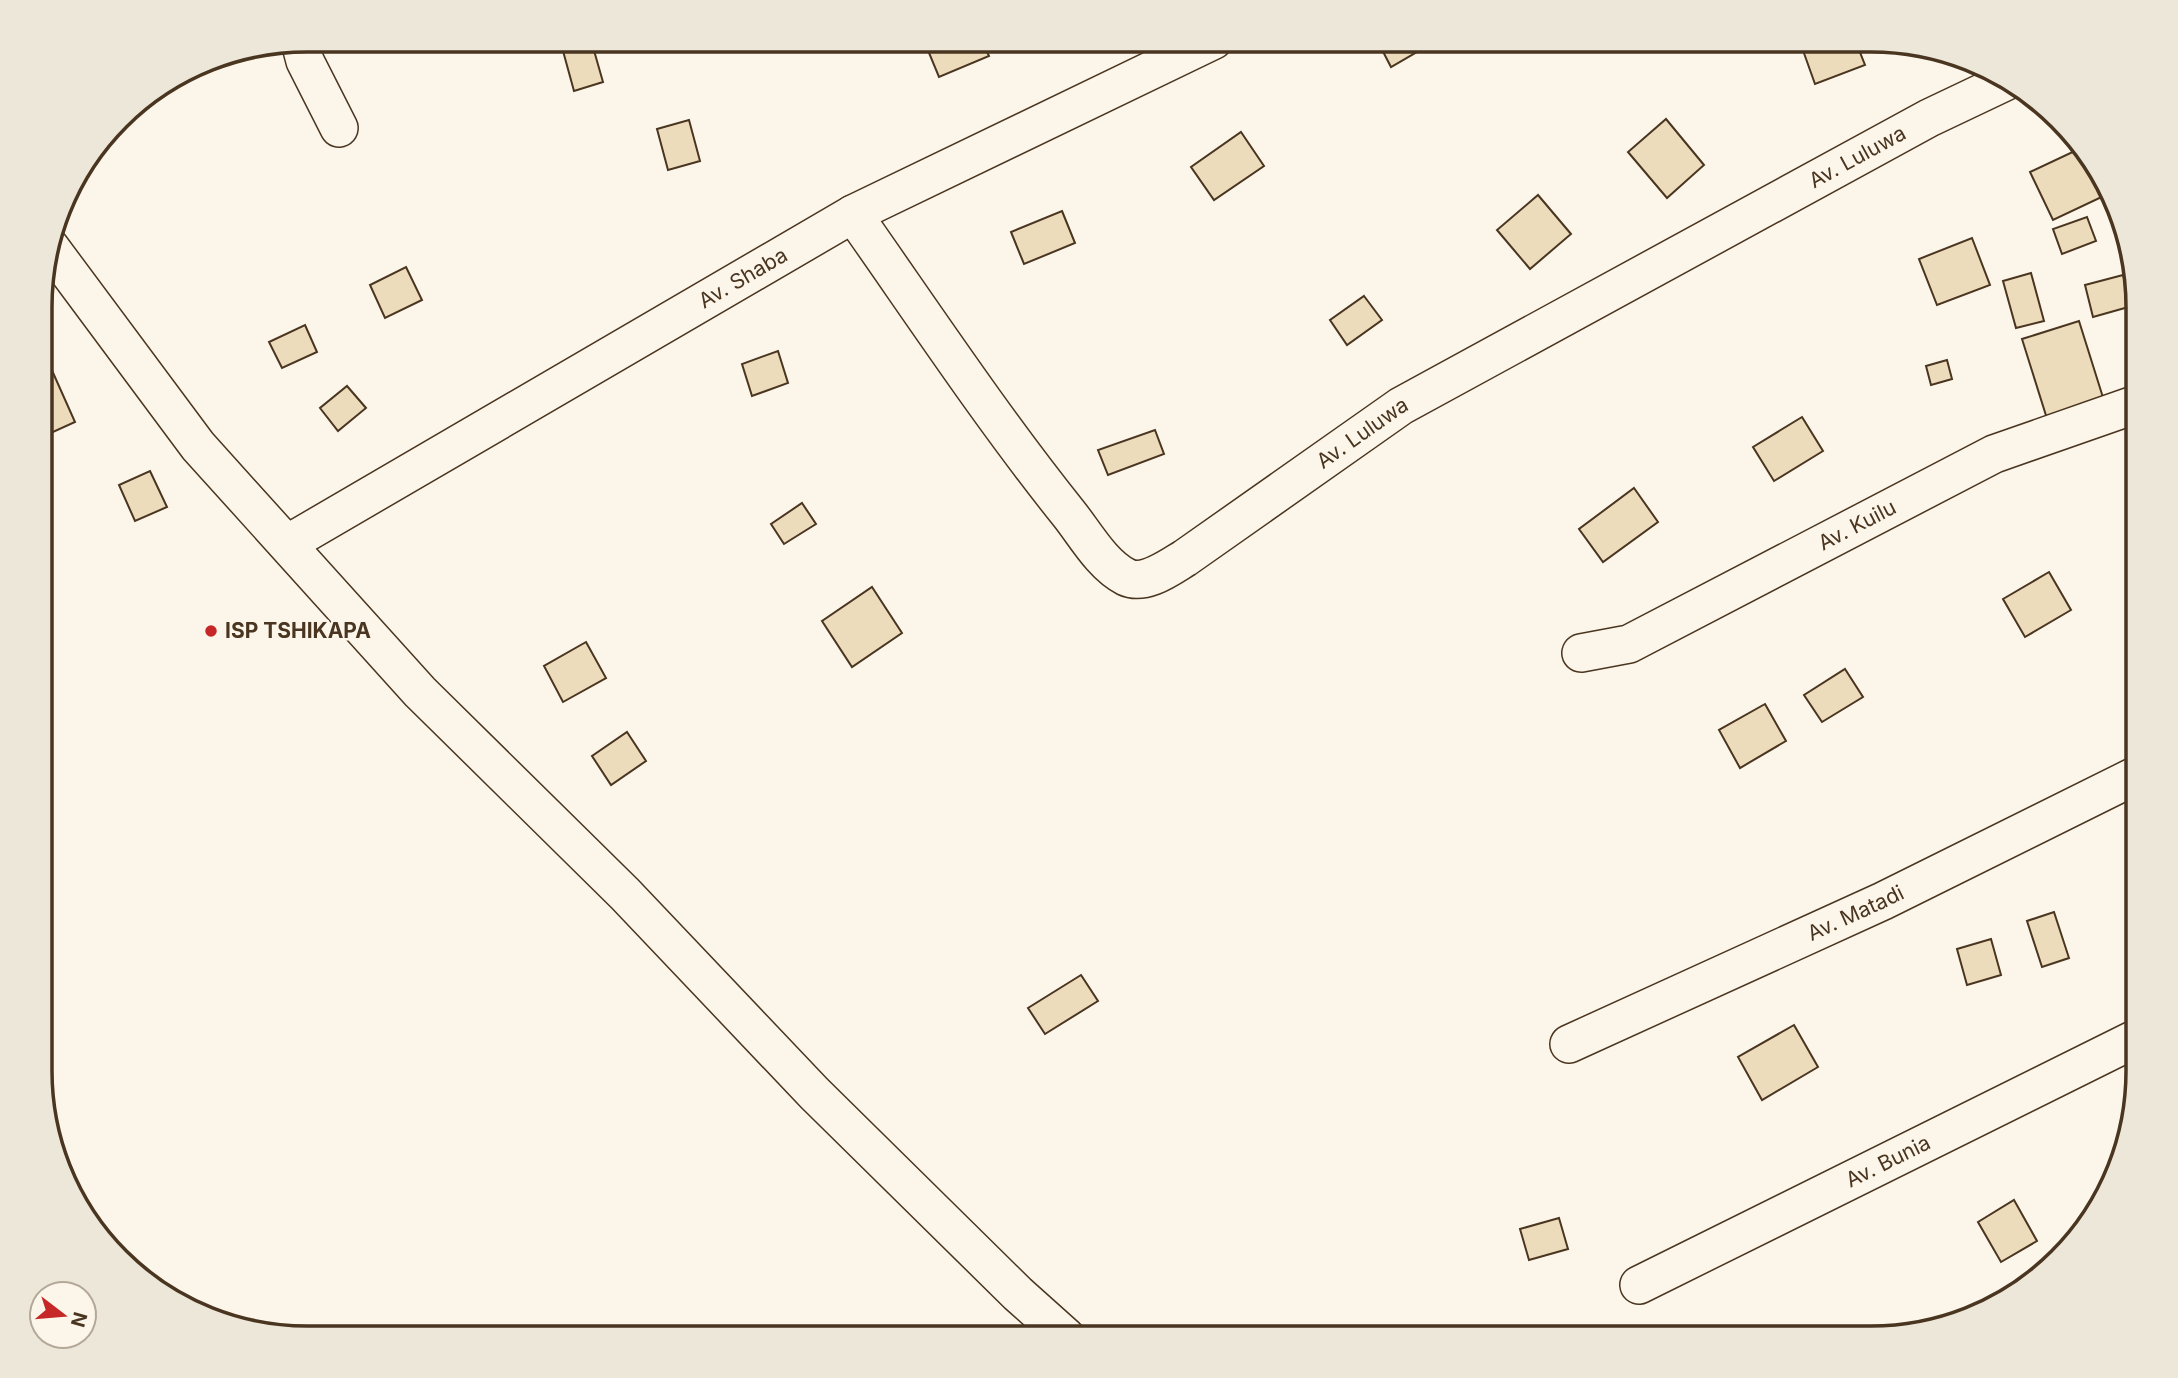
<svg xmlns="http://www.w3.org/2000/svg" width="2178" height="1378" viewBox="0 0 2178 1378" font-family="Inter,sans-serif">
<rect width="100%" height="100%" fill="#fbf6e9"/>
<g fill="#ecdcbc" stroke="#4a3520" stroke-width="2">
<polygon points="560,40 591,40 603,82 574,91"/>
<polygon points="946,40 982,40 989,56 939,77 927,48"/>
<polygon points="1377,40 1433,40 1434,42 1391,67"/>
<polygon points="1806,40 1855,40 1865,65 1815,84 1800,42"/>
<polygon points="1666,119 1704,165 1667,198 1628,152"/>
<polygon points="689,120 700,161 668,170 657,129"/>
<polygon points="1241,132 1264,166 1214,200 1191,167"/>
<polygon points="2079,149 2096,167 2108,194 2053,220 2030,172"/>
<polygon points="1538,195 1571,234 1530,269 1497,230"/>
<polygon points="1062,211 1075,243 1024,264 1011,232"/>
<polygon points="2087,217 2096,241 2062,254 2053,229"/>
<polygon points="1972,238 1990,285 1937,305 1919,259"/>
<polygon points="406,267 422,300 385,318 370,285"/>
<polygon points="2031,273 2044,321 2016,328 2003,281"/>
<polygon points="2123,275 2132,306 2093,317 2085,285"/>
<polygon points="1364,296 1382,320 1347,345 1330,320"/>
<polygon points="2079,321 2106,407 2049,425 2022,339"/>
<polygon points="305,325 317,352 282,368 269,342"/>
<polygon points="42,348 75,422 42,437"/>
<polygon points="778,351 788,383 752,396 742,364"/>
<polygon points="1947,360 1952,379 1931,385 1926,366"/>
<polygon points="347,386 366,408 338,431 320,408"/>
<polygon points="1802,417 1823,451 1774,481 1753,447"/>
<polygon points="1155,430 1164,454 1108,475 1098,450"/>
<polygon points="150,471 167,507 135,521 119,485"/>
<polygon points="1634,488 1658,522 1603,562 1579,529"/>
<polygon points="802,503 816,524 784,544 771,524"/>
<polygon points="2049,572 2071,610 2025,637 2003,599"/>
<polygon points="872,587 902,633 852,667 822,621"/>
<polygon points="586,642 606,678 563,702 544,666"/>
<polygon points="2137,659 2137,688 2126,664"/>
<polygon points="1845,669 1863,697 1822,722 1804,695"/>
<polygon points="1765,704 1786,741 1740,768 1719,730"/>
<polygon points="627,732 646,761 611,785 592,756"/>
<polygon points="2054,912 2069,958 2042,967 2027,921"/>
<polygon points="1991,939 2001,975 1967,985 1957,949"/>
<polygon points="1081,975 1098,1001 1045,1034 1028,1008"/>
<polygon points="1794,1025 1818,1067 1762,1100 1738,1057"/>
<polygon points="2014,1200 2037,1241 2001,1262 1978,1222"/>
<polygon points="1559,1218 1568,1249 1529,1260 1520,1229"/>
</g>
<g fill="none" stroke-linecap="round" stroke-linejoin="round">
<defs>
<g id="street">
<polyline points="300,42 305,61 339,128"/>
<path id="s1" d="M853,214C924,315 992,418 1069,514C1085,534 1102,565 1126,577C1145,586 1170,567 1185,558L1401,406L1929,118L2009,80"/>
<polyline points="50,247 198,446 420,692 625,894 814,1093 1018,1294 1066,1337"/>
<path id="s2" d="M287,544L853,214L1214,40"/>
<path id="s3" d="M1581,653L1629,644L1994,454L2137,404"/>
<path id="s4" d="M1569,1044L1883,901L2137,775"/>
<path id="s5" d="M1639,1285L2137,1038"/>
</g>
</defs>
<use href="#street" stroke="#4a3520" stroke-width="40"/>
<use href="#street" stroke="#fbf6e9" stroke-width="37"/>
</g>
<circle fill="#c62828" stroke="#fbf6e9" stroke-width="2.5" cx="211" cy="631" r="7"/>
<g text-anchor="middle" stroke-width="5" stroke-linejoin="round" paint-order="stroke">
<g font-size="21" fill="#4a3520" stroke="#fbf6e9">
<text dy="7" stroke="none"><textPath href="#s1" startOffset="1304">Av. Luluwa</textPath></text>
<text dy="7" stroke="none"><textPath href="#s2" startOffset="528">Av. Shaba</textPath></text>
<text dy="7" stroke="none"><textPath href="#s1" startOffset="737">Av. Luluwa</textPath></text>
<text dy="7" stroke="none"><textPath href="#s3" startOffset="306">Av. Kuilu</textPath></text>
<text dy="7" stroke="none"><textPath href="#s4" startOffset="315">Av. Matadi</textPath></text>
<text dy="7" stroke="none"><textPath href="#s5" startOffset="278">Av. Bunia</textPath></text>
</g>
<g font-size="21" font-weight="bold" fill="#4a3520" stroke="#fbf6e9" text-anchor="start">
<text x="225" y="638">ISP TSHIKAPA</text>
</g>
</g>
<path d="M0 0H2178V1378H0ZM307 52H1871A255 255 0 0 1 2126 307V1071A255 255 0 0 1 1871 1326H307A255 255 0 0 1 52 1071V307A255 255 0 0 1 307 52Z" fill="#ede7d9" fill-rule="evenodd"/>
<path fill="none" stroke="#4a3520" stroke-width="3.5" d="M307 52H1871A255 255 0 0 1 2126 307V1071A255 255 0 0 1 1871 1326H307A255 255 0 0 1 52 1071V307A255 255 0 0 1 307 52Z"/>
<g transform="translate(63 1315) rotate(106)"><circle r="33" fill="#fbf6e9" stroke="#b4a999" stroke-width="2"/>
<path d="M0-5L12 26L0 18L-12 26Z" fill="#c62828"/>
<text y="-10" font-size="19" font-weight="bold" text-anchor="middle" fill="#4a3520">N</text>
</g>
</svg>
